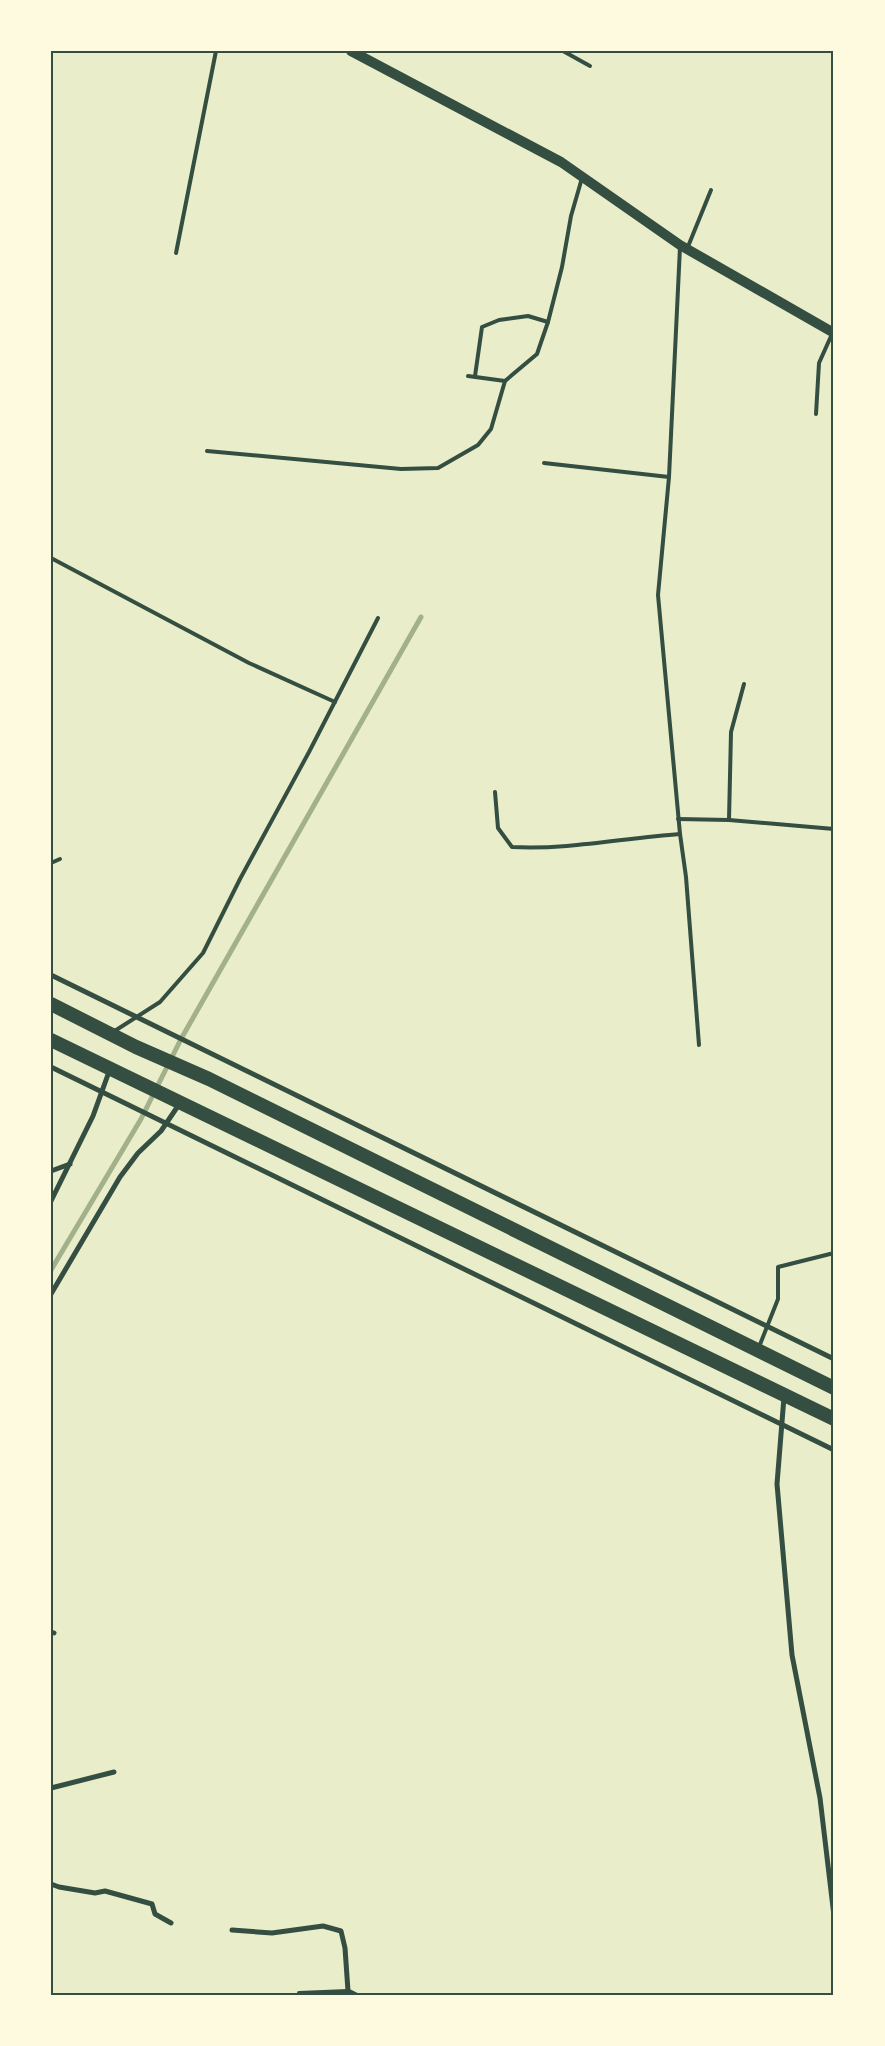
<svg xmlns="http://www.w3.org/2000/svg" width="885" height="2046" viewBox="0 0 885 2046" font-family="Roboto,sans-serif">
<rect width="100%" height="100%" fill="#e9edc9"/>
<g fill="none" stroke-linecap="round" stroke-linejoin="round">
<polyline stroke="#a3b18a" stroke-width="5" points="51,1270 141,1119 181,1039 421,617"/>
<g stroke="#344e41" stroke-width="4">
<polyline points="563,51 590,66"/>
<polyline points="680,247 669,477 658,595 680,834 686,877 699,1045"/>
<polyline points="687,249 711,190"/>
<polyline points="176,253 216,51"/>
<polyline points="468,376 505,381 537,354 548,322 562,267 571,216 582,178"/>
<polyline points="475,376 482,327 499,320 528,316 548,322"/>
<polyline points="816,414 819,363 832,334"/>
<polyline points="207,451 401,469 438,468 478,445 491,429 505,381"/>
<polyline points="544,463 669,477"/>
<polyline points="51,558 249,663 335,702"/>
<path d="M495,792L498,828L512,847C568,850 624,838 680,834"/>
<polyline points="678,819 729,820 834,829"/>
<polyline points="729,820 731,732 744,684"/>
<polyline points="51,863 60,859"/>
<polyline points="113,1032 160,1002 203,953 240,879 309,752 378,618"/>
<polyline points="759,1347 778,1299 778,1267 834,1253"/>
<polyline points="299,1993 348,1991"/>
</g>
<g stroke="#344e41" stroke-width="5">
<polyline points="51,975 834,1359"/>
<polyline points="51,1067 834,1450"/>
<polyline points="51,1171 70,1164"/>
<polyline points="51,1201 93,1116 110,1069"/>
<polyline points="51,1294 120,1177 138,1153 161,1131 180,1103"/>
<polyline points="784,1397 777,1484 792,1655 820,1798 834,1916"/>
<polyline points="51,1632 54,1633"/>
<polyline points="51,1788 114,1772"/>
<polyline points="51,1884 59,1887 95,1893 105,1891 152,1904 155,1914 171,1923"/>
<polyline points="232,1930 272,1933 323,1926 341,1931 345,1948 348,1991 356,1995"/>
</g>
<polyline stroke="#344e41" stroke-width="10" points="351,51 561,162 680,245 834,333"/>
<g stroke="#344e41" stroke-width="14">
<polyline points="51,1004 136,1047 209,1079 834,1388"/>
<polyline points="51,1040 834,1419"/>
</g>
</g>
<rect width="885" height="2046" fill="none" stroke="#fefae0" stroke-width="105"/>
<rect x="52" y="52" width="780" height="1942" fill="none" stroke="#344e41" stroke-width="2"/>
</svg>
